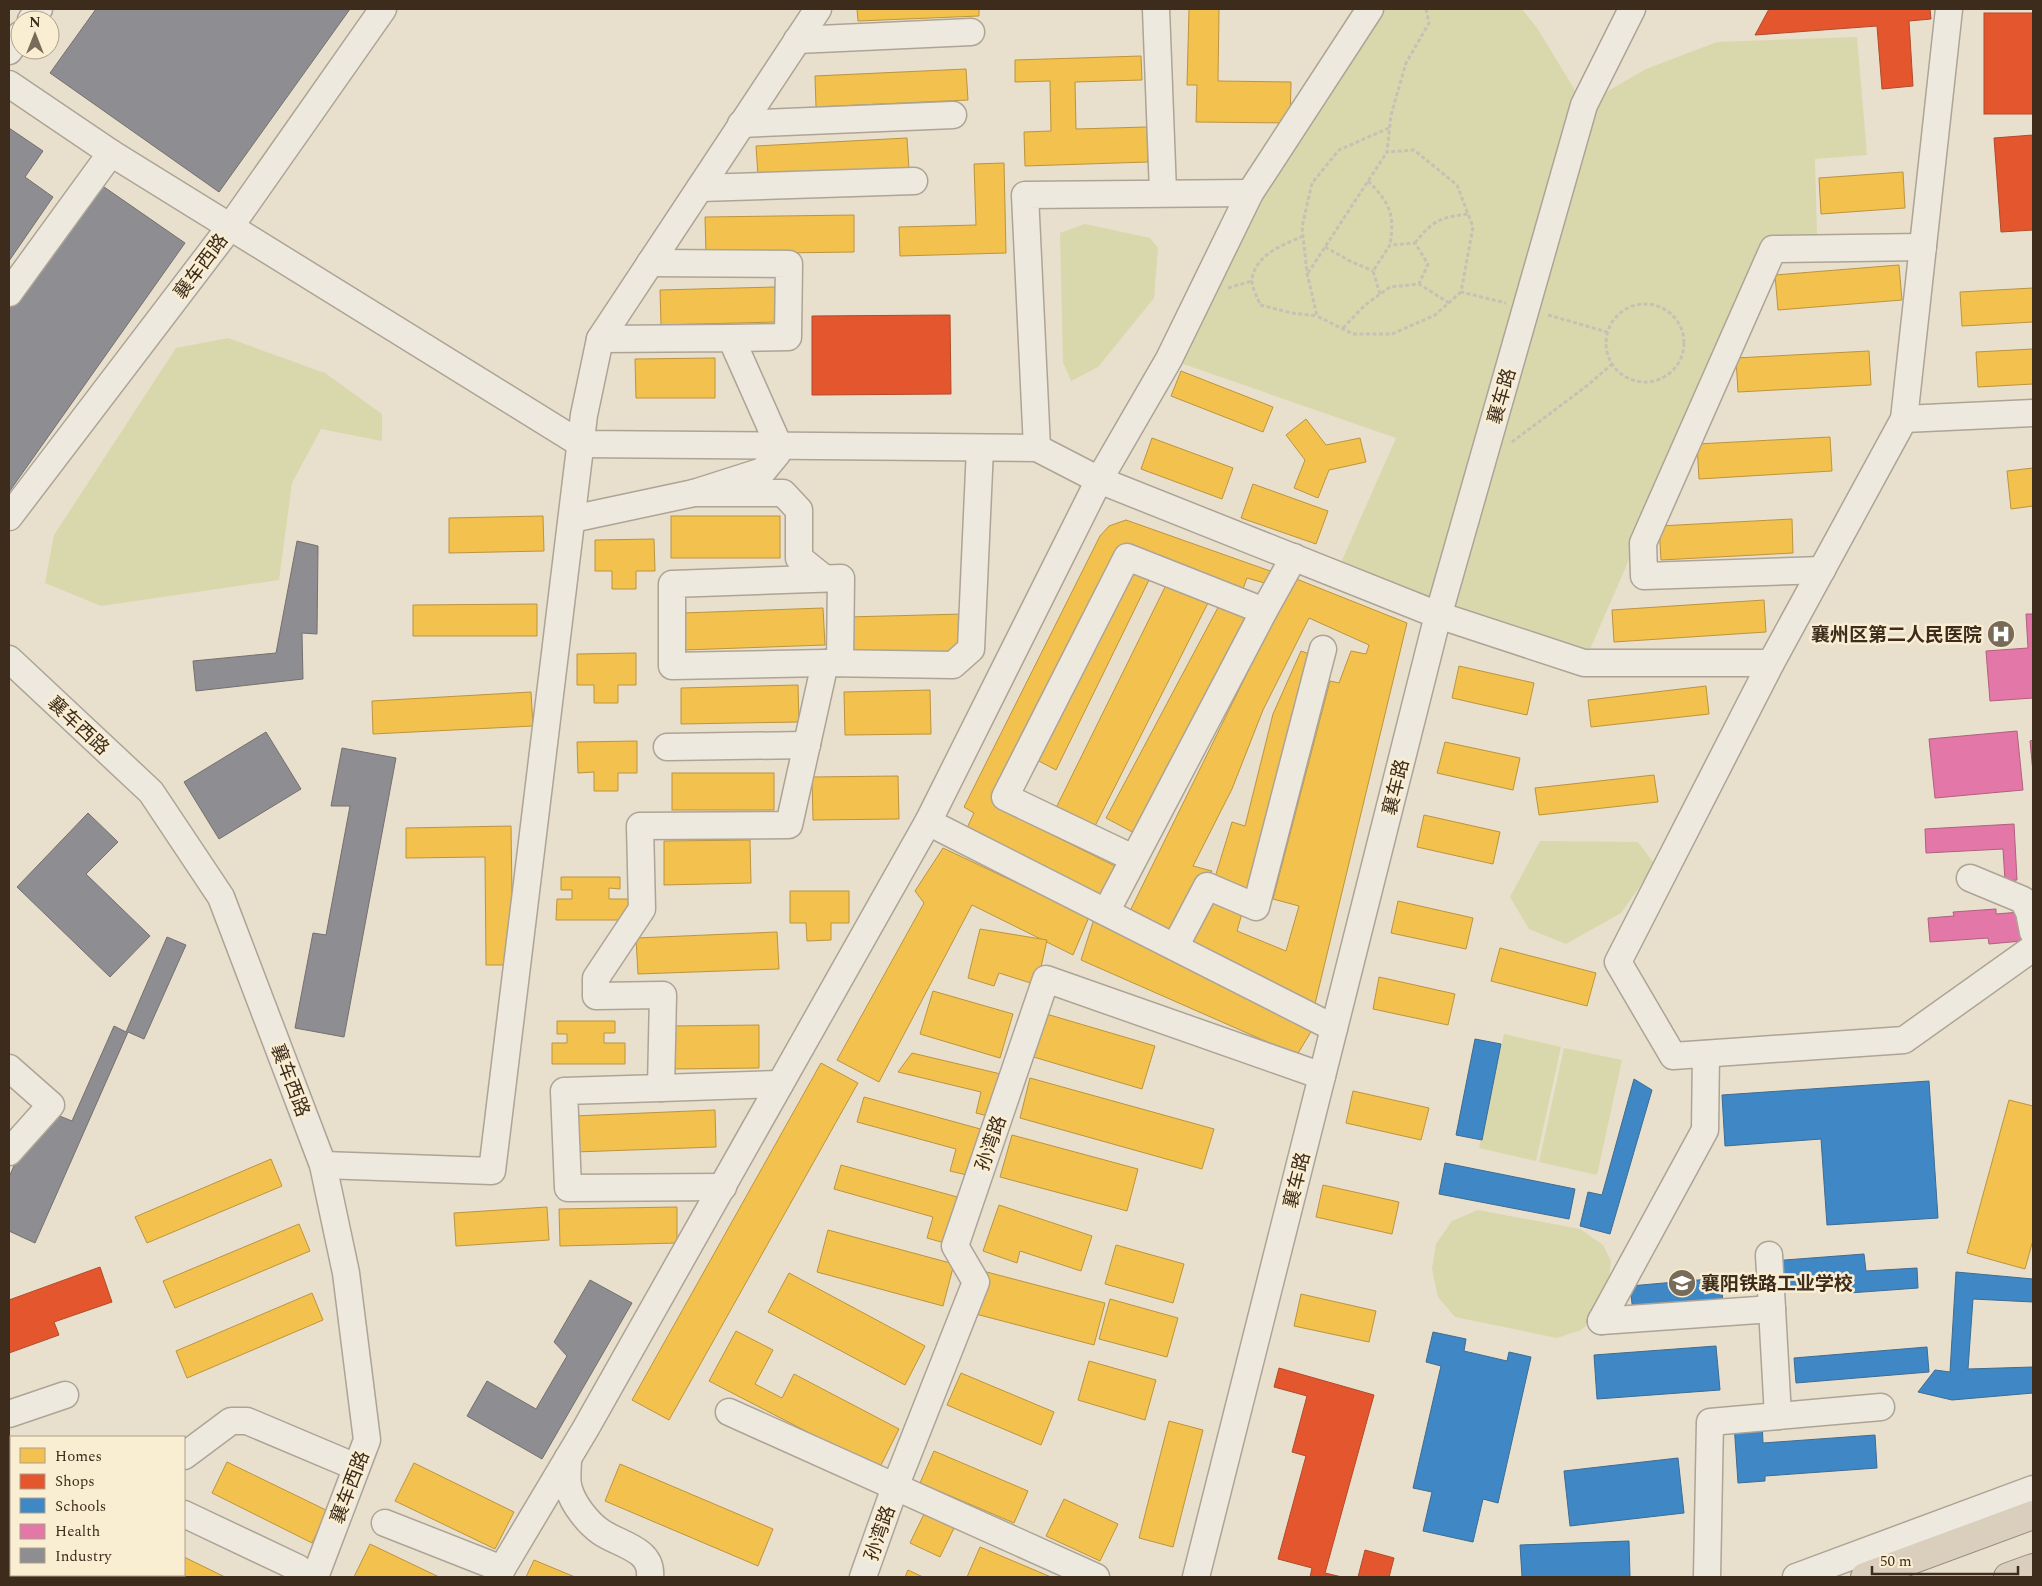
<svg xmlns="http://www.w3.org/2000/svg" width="2042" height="1586" viewBox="0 0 2042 1586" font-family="Spectral,'Noto Sans SC',serif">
<rect width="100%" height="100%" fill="#e8dfcc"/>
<g fill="#d9d8ad">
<polygon points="1370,9 1522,9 1537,28 1584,105 1646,69 1717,42 1857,37 1867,155 1815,159 1817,236 1766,245 1584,663 1336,574 1396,438 1169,359"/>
<polygon points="1085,224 1150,238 1158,248 1154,298 1098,367 1071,381 1063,362 1060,233"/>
<polygon points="228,338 325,373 382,414 382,441 321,429 292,483 279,580 101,606 45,583 54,535 176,348"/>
<polygon points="1540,841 1638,842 1655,865 1621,913 1566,944 1529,929 1510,897"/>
<polygon points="1504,1034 1561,1047 1536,1161 1479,1148"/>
<polygon points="1564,1048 1622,1060 1597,1175 1539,1162"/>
<polygon points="1478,1210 1580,1229 1603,1245 1611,1261 1608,1291 1601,1313 1581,1330 1557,1338 1455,1317 1438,1297 1432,1269 1436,1244 1452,1221"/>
</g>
<g fill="#f2c14e" stroke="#bc943f">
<polygon points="857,9 979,9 979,16 858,21"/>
<polygon points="1189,9 1219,9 1218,81 1291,82 1290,123 1196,122 1197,85 1187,85"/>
<polygon points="1141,56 1142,80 1075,82 1076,129 1147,127 1148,162 1025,166 1024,132 1051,131 1050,81 1015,82 1015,60"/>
<polygon points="966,69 968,100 816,107 815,76"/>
<polygon points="907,138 909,169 758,176 756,146"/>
<polygon points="1004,163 1006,253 900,256 899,227 976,225 974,164"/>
<polygon points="1903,172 1905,208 1821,214 1819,178"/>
<polygon points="854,215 854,252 706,254 705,217"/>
<polygon points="1899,265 1902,300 1778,310 1775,275"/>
<polygon points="775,287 776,322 661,325 660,290"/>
<polygon points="2033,288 2033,322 1962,326 1960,292"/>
<polygon points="2033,349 2033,384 1978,387 1976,352"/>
<polygon points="1869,351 1871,385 1738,392 1736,358"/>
<polygon points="715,358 715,398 636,398 635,359"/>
<polygon points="1181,371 1273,407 1263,432 1171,396"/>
<polygon points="1306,419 1326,445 1360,438 1366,462 1329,470 1318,498 1294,488 1305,460 1286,435"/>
<polygon points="1830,437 1832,471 1699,479 1697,444"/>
<polygon points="1152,438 1233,468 1222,499 1141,469"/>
<polygon points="2033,468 2033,506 2011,509 2007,471"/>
<polygon points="1253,484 1328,511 1316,544 1241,518"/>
<polygon points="543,516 544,551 449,553 449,518"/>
<rect x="671" y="516" width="109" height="42"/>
<polygon points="1792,519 1793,553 1661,560 1659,526"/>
<polygon points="1126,520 1273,572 1268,584 1247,578 1243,589 1127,549 996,807 1121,869 1106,897 967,828 974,813 964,807 1100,536 1109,526"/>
<polygon points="654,539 655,571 636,571 636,589 612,589 612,571 595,571 595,540"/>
<polygon points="1130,565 1151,576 1056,770 1035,759"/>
<polygon points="1294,578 1407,623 1314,1008 1181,939 1212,887 1232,822 1245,826 1273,714 1301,651 1315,656 1237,931 1286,951 1299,906 1273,899 1330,681 1339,683 1351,651 1366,654 1369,645 1309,618 1263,710 1232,789 1193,866 1212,871 1176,936 1130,911"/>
<polygon points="1168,581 1210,599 1093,830 1054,812"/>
<polygon points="1222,600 1253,617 1138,835 1106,818"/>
<polygon points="1764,600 1766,632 1614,642 1612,610"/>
<polygon points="537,604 537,636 413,636 413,605"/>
<polygon points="823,608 825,645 684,650 683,613"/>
<polygon points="964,614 965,651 848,653 847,617"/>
<polygon points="636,653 636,685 618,685 618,703 594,703 594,685 577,685 577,654"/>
<polygon points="1459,666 1534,683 1527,715 1452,698"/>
<polygon points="798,685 799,722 681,724 681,688"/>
<polygon points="1706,686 1709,714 1591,727 1588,700"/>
<polygon points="930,690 931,734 845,735 844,692"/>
<polygon points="531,692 533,726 373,734 372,701"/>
<polygon points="637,741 637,773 618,773 618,791 594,791 594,772 578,773 577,742"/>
<polygon points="1445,742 1520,758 1513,790 1437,773"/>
<rect x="672" y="773" width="102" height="37"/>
<polygon points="1654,775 1658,802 1539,815 1535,788"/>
<polygon points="898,776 899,819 813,820 812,777"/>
<polygon points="1424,815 1500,832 1493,864 1417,847"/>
<polygon points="511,826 513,965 486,965 485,857 406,858 406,828"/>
<polygon points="750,840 751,883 664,885 664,841"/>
<polygon points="943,848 1089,917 1073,955 972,905 879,1082 837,1060 924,903 915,891"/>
<polygon points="561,877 620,877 620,889 609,888 609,899 630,899 630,920 556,920 557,899 572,899 572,890 561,890"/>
<polygon points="790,891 849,891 849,923 831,923 831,940 807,941 806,923 790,923"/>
<polygon points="1398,901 1473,918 1466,949 1391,933"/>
<polygon points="1094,919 1312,1030 1297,1055 1081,960"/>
<polygon points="980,929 1047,940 1037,985 999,973 994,986 968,978"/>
<polygon points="777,932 779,969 638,974 636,938"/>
<polygon points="1500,948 1596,973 1587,1006 1491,981"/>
<polygon points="1379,977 1455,994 1448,1025 1373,1009"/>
<polygon points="933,991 1013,1014 1000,1058 920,1034"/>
<polygon points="1043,1013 1155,1046 1142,1089 1030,1056"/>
<polygon points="557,1021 615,1021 615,1033 604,1033 604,1043 625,1043 625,1064 552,1064 552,1043 567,1043 567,1034 557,1034"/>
<polygon points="759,1025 759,1068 673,1069 672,1026"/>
<polygon points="912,1053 1005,1075 995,1118 976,1113 981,1092 898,1072"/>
<polygon points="821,1063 858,1083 669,1420 632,1400"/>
<polygon points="1030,1078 1214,1129 1202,1169 1020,1118"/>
<polygon points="1353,1091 1429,1108 1421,1140 1346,1123"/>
<polygon points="864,1097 984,1130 971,1176 950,1171 956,1149 857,1122"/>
<polygon points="2009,1100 2033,1106 2033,1240 2025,1269 1967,1253"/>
<polygon points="715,1110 716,1147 575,1152 574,1116"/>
<polygon points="1012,1135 1138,1169 1127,1211 1000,1177"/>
<polygon points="271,1159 282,1186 147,1243 135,1217"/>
<polygon points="841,1165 961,1198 948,1244 927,1238 933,1217 834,1189"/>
<polygon points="1323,1185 1399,1202 1392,1234 1316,1217"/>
<polygon points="999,1205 1092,1236 1081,1271 1020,1251 1017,1263 983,1251"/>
<polygon points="547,1207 549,1240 456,1246 454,1213"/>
<polygon points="677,1207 677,1243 560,1246 559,1209"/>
<polygon points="299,1224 310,1251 175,1308 163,1281"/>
<polygon points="828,1230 954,1264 943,1306 817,1272"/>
<polygon points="1116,1245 1184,1264 1173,1303 1105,1284"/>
<polygon points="979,1270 1105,1303 1094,1345 968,1312"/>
<polygon points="789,1273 925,1346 905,1385 768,1312"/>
<polygon points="312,1293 323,1320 187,1378 176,1351"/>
<polygon points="1301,1294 1376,1311 1369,1342 1294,1326"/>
<polygon points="1110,1299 1178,1318 1167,1357 1099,1339"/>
<polygon points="736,1331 773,1350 755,1384 782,1398 794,1374 899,1429 879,1469 709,1381"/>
<polygon points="1089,1361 1156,1380 1145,1420 1078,1400"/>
<polygon points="961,1373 1054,1412 1041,1445 947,1405"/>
<polygon points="1169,1421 1203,1430 1173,1547 1139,1538"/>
<polygon points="934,1451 1028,1491 1014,1523 920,1483"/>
<polygon points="227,1462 328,1511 312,1543 212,1493"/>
<polygon points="414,1463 514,1512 495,1549 395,1501"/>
<polygon points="620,1464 773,1529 758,1566 605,1501"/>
<polygon points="1064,1499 1118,1524 1100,1561 1046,1536"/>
<polygon points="926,1510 956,1524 940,1557 910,1543"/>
<polygon points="370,1544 439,1577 354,1577"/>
<polygon points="980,1547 1051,1577 967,1577"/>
<polygon points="184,1557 225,1577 132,1577 126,1575 184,1575"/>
<polygon points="534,1560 575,1577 526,1577"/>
<polygon points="908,1570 923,1577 905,1577"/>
</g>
<g fill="#e4572e" stroke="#b24a29">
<polygon points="1769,9 1930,9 1931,19 1909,21 1913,86 1882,89 1877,26 1755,35"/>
<rect x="1984" y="13" width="49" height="101"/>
<polygon points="2033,135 2033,230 2001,232 1994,138"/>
<polygon points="950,315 951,394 812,395 812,316"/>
<polygon points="100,1267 112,1302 54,1322 59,1335 9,1353 9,1300"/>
<polygon points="1279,1368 1374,1395 1325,1573 1342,1577 1310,1577 1312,1568 1278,1559 1306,1456 1292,1452 1307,1396 1274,1387"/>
<polygon points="1365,1550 1394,1558 1389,1577 1358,1577"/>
</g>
<g fill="#3f88c5" stroke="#3e6c92">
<polygon points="1475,1039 1501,1044 1482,1140 1456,1135"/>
<polygon points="1634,1079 1652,1090 1610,1234 1580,1226 1588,1192 1602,1195"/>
<polygon points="1929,1081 1938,1218 1827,1225 1821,1139 1725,1146 1722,1095"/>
<polygon points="1445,1163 1575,1189 1569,1219 1439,1194"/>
<polygon points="1864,1254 1866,1271 1917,1268 1918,1288 1849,1293 1848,1282 1774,1287 1772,1261"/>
<polygon points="1956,1272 2033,1279 2033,1302 1973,1299 1968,1369 2033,1367 2033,1393 1952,1400 1918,1392 1935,1370 1950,1372"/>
<polygon points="1721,1278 1723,1303 1633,1312 1630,1286"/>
<polygon points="1433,1332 1466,1339 1464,1351 1507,1361 1509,1352 1531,1357 1498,1503 1483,1499 1473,1542 1423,1531 1432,1492 1413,1488 1441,1366 1426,1362"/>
<polygon points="1716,1346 1720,1390 1597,1399 1594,1355"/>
<polygon points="1927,1347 1929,1372 1796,1383 1794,1358"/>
<polygon points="1762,1421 1763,1443 1875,1435 1877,1468 1765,1476 1765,1481 1738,1483 1734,1423"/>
<polygon points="1678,1458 1684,1513 1570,1526 1564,1471"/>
<polygon points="1629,1541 1630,1577 1522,1577 1520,1545"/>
</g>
<g fill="#e377a8" stroke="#b1607e">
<polygon points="2026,614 2033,614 2033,698 1990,701 1986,651 2028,648"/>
<polygon points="2017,731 2023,790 1935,798 1929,739"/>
<polygon points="2033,740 2033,772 2030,741"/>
<polygon points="2014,824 2017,880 2005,881 2003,849 1926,853 1925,829"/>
<polygon points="1996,909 1996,914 2020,912 2022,941 1989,944 1988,938 1930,942 1928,918 1954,916 1953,912"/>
</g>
<g fill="#8d8d92" stroke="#75706f">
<polygon points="96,9 350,9 219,192 50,73"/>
<polygon points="9,128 43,151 25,177 53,197 9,261"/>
<polygon points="94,180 185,243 9,492 9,301"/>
<polygon points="297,541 318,546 317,634 302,633 303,679 196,691 193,661 276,653"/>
<polygon points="266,732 301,789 219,839 184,782"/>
<polygon points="342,748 396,758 344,1037 295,1028 313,933 326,935 350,806 331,806"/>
<polygon points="88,813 118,842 86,874 150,936 110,977 17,887"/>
<polygon points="167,937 186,945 144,1039 128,1032 35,1243 9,1231 9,1177 28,1134 47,1111 72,1121 114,1026 126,1032"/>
<polygon points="590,1280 632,1303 542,1459 467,1416 487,1381 536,1409 567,1356 554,1342"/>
</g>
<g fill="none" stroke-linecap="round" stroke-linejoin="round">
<defs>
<g id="minor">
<polyline points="1156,9 1163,192"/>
<polyline points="31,20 39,9"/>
<polyline points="797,40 971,32"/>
<polyline points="9,51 20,35"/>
<polyline points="9,84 111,153 9,293"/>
<polyline points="741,124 953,115"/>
<polyline points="111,153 581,444 1037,448 1099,480 1438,615 1584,663 1771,663 1904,419 1949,9"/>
<polyline points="700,188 914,181"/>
<polyline points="650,263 789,264 788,337 731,338"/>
<polyline points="600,339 731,338 779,446 777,454 763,471 694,493"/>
<polyline points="1904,419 2033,413"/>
<polyline points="1037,448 1025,195 1250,193"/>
<polyline points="9,517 230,227 383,9"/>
<polyline points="572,519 694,493 783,493 799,510 799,558 824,578"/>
<polyline points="1822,570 1644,576 1643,543 1773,249 1923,247"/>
<polyline points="9,659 151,792 221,897 323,1165 346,1273 367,1440 315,1577"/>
<polyline points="825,663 672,666 672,584 841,578 840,663"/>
<polyline points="1771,663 1618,962 1673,1056 1904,1040 2033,948"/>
<polyline points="667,747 807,745"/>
<polyline points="928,822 1334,1028"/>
<polyline points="1133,858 1005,797 1127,557 1264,611"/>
<polyline points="1970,878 2023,900 2029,912 2033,932"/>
<polyline points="1106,912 1264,611 1294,557"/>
<polyline points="1175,947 1207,886 1256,907 1323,649"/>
<polyline points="9,1068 51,1105 9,1152"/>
<polyline points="661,1088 780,1084"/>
<polyline points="323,1165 492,1171 584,415 600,339 818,9"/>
<polyline points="723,1187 568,1188 564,1091 661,1088 663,995 596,996 596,978 642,909 640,826 789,825 825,663 953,665 971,649 980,448"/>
<polyline points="1769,1255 1778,1416"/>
<polyline points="1601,1321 1705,1130 1706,1054"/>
<polyline points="1601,1321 1772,1309"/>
<polyline points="729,1412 1096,1577"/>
<polyline points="9,1414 65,1395"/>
<polyline points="184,1456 231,1421 247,1421 356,1467"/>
<path d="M568,1458C568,1467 566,1481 569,1489C573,1504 588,1523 601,1532C620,1545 653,1549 650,1577"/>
<polyline points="184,1514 298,1568"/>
<polyline points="385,1523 502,1569"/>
<polyline points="83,1575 88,1577"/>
<polyline points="497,1577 586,1428 928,822 1099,480 1169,359 1250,193 1370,9"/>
<polyline points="863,1577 895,1487 976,1282 955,1246 1046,979 1322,1076"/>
<polyline points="1196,1577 1435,627 1584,105 1632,9"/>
<polyline points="1707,1577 1710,1422 1881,1407"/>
<polyline points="1796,1577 2033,1489"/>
</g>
<g id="highway">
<polyline points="1865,1577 2033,1515"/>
<polyline points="2008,1577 2033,1568"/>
</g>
</defs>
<use href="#minor" stroke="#ada496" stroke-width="29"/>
<use href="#highway" stroke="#92897c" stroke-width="30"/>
<g stroke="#c7c0b5" stroke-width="3" stroke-dasharray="4 2.5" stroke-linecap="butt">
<polyline points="1426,9 1429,23 1406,63 1391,115 1387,152 1414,150 1457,185 1473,227 1461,292 1506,303"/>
<polyline points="1389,128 1339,150 1312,183 1302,227 1307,273 1317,316 1353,334 1392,334 1435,315 1461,292"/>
<path d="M1368,181C1390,203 1395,214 1390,245"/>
<path d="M1303,236C1283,245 1256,254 1252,279C1251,287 1258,298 1260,305L1292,313L1317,316"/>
<path d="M1415,243C1431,221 1442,217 1468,214"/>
<polyline points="1325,247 1350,261 1373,271"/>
<polyline points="1308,273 1387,152"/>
<polyline points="1228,288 1252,281"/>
<polyline points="1380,294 1373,271 1390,245 1415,243 1428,264 1419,284"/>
<circle cx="1645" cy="343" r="39"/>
<polyline points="1548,315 1607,332"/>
<polyline points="1343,328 1365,305 1390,287 1419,284 1449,303"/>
<polyline points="1512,442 1588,385 1612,364"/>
</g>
<use href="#minor" stroke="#eee9df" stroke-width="26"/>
<use href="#highway" stroke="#dacfbd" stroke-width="28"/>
</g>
<defs>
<symbol id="hospital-disc" viewBox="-11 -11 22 22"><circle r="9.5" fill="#796b5a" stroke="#f9edd2"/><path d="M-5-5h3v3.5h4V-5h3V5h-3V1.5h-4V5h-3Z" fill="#fff"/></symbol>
<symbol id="university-disc" viewBox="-11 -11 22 22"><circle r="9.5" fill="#796b5a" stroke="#f9edd2"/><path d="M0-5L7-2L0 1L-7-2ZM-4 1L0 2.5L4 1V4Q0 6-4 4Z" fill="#fff"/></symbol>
</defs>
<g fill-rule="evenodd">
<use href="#hospital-disc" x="1985" y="618" width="32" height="32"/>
<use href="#university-disc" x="1666" y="1267" width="32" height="32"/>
</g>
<g text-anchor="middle" stroke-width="5" stroke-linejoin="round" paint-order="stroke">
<g font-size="19" fill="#3d2c1c" stroke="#f9edd2">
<text transform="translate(200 266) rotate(-53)" y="7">襄车西路</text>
<text transform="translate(1501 396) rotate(-74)" y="7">襄车路</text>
<text transform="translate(79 725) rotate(43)" y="7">襄车西路</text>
<text transform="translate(1395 787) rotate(-76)" y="7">襄车路</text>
<text transform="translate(291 1080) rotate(69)" y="7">襄车西路</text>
<text transform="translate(990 1143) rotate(-71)" y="7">孙湾路</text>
<text transform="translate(1296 1180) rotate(-76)" y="7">襄车路</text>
<text transform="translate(349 1487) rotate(-69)" y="7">襄车西路</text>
<text transform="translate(879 1533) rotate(-71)" y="7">孙湾路</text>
</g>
<g font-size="19" font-weight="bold" fill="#3d2c1c" stroke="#f9edd2" text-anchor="end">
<text x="1982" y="641">襄州区第二人民医院</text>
<text x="1701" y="1290" text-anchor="start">襄阳铁路工业学校</text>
</g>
</g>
<rect width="2042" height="1586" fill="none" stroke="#3d2c1c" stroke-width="20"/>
<rect x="10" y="1436" width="175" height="140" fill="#f9edd2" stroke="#aea089"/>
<rect x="20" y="1448" width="25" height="15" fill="#f2c14e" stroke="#aea089"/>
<text x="55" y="1461" font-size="15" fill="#3d2c1c">Homes</text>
<rect x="20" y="1474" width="25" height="15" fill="#e4572e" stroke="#aea089"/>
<text x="55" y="1486" font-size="15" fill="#3d2c1c">Shops</text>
<rect x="20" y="1498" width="25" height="15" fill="#3f88c5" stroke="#aea089"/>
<text x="55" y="1511" font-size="15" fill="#3d2c1c">Schools</text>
<rect x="20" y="1524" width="25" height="15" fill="#e377a8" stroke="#aea089"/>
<text x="55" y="1536" font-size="15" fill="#3d2c1c">Health</text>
<rect x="20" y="1548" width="25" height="15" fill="#8d8d92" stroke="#aea089"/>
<text x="55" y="1561" font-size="15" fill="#3d2c1c">Industry</text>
<g transform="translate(35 35)"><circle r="24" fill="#f9edd2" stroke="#aea089"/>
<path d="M0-4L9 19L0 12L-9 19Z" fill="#796b5a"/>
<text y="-8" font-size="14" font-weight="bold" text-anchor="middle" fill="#3d2c1c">N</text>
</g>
<path d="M1872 1566v8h146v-8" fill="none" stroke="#3d2c1c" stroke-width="2.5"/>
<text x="1880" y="1566" font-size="15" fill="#3d2c1c" stroke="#f9edd2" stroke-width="4" paint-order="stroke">50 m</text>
</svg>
